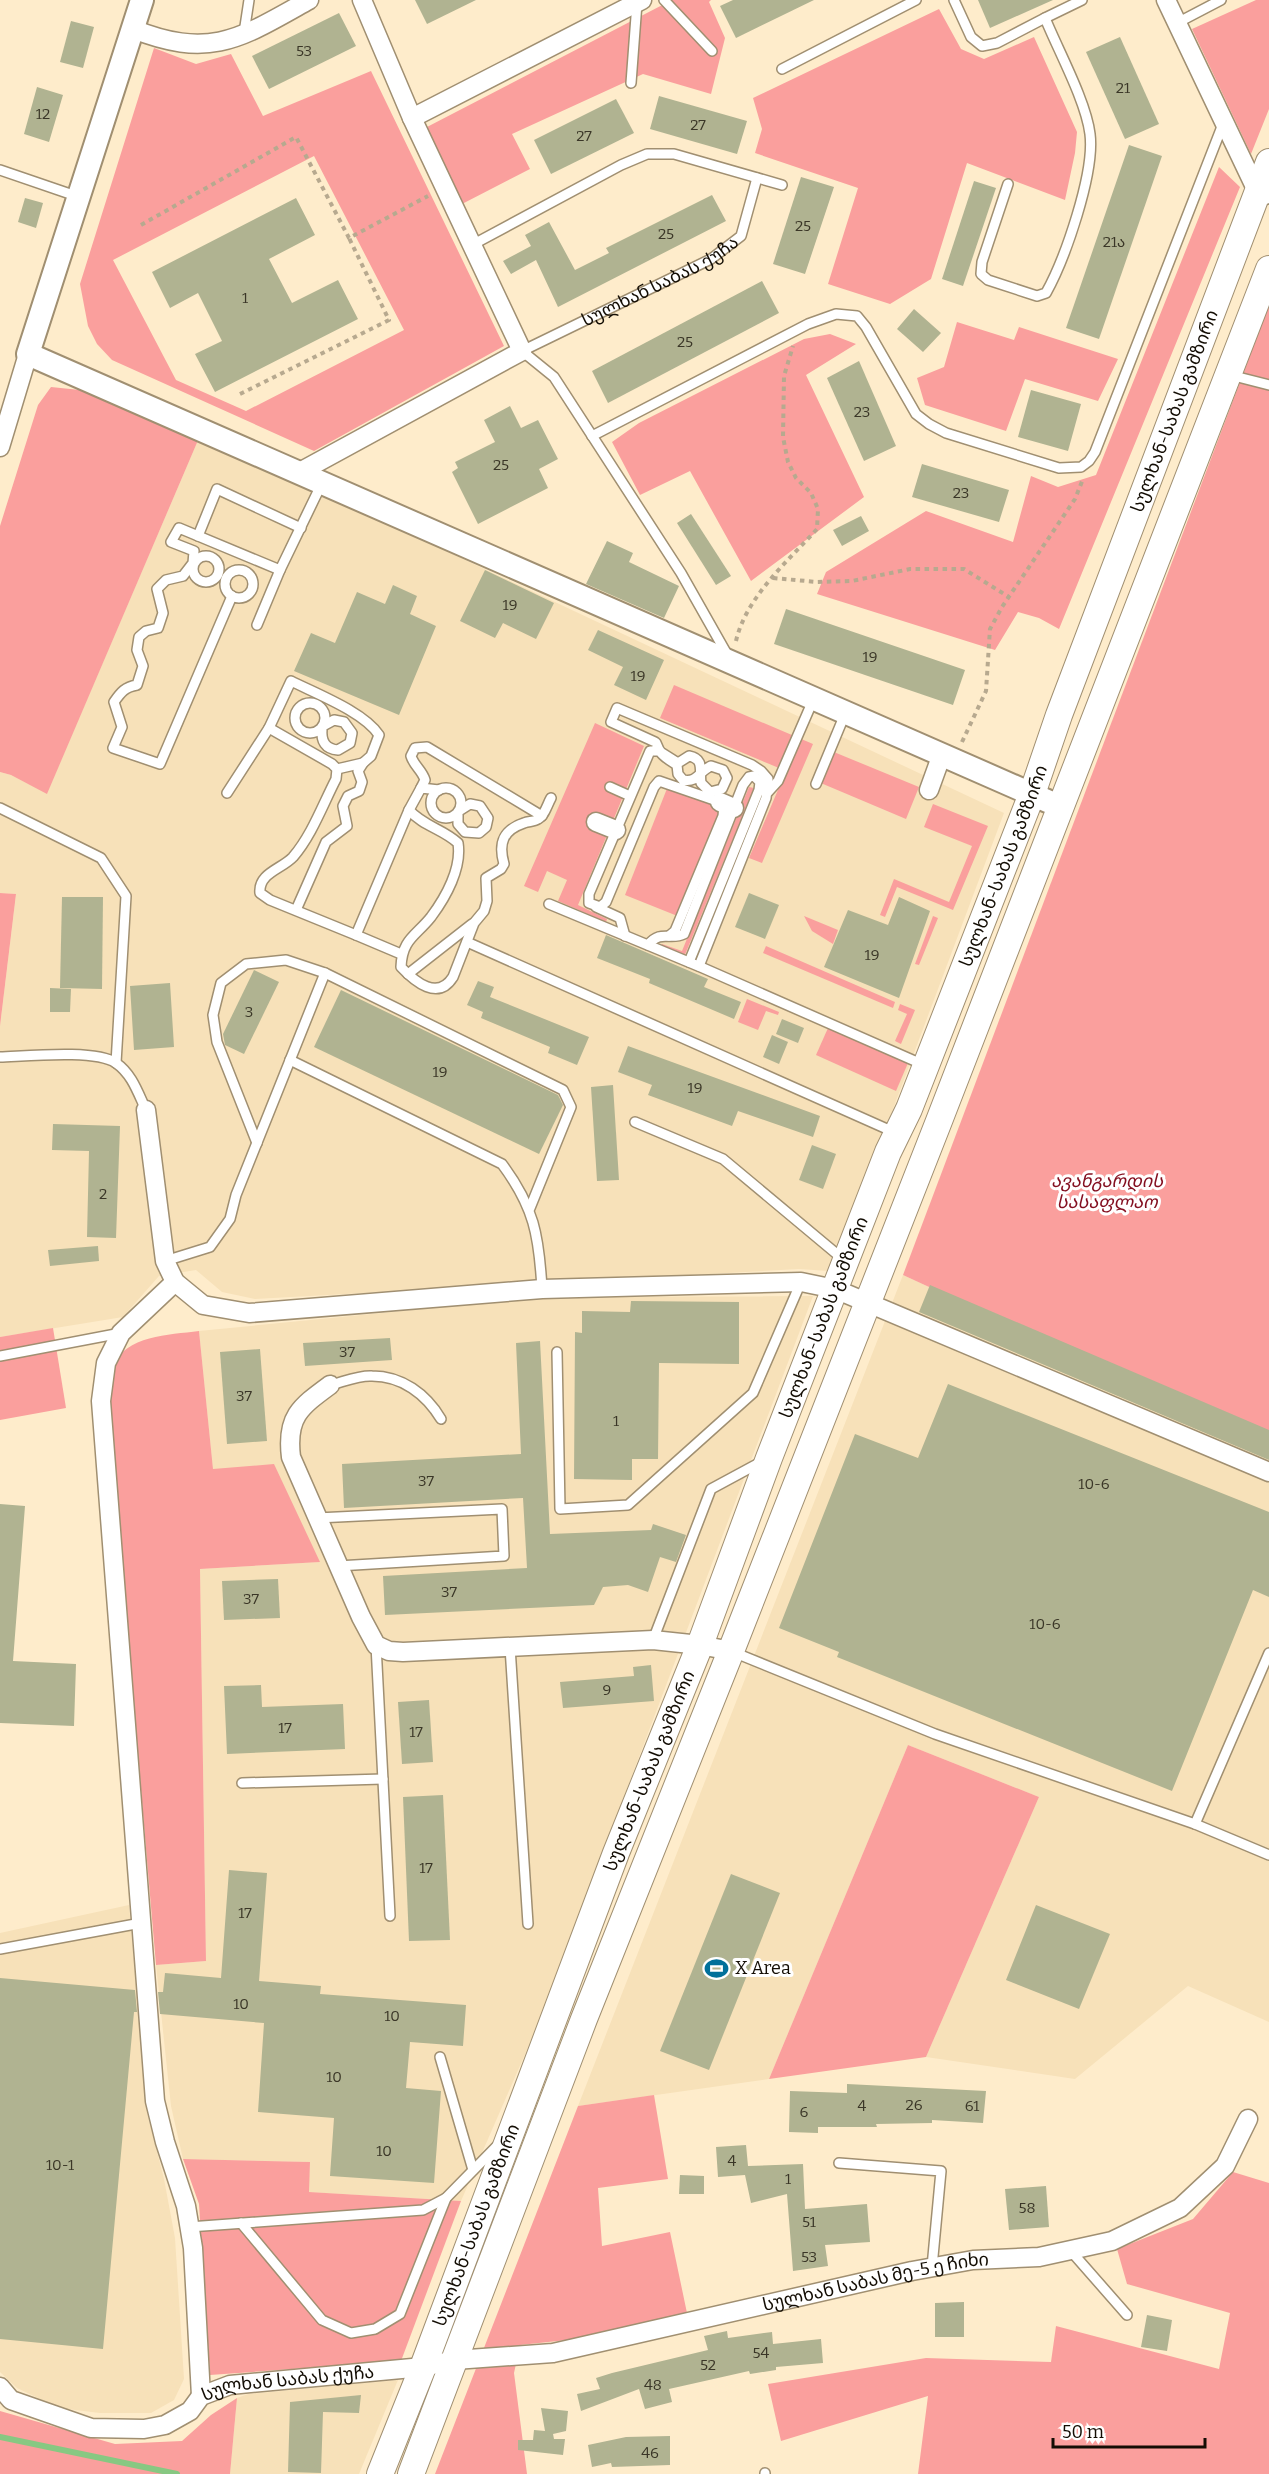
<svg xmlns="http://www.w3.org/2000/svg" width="1269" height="2474" viewBox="0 0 1269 2474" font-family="Bitter,'Noto Sans Georgian',serif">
<rect width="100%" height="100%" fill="#feeccb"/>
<g fill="#f7e1b9">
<polygon points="199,438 274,470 1004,813 884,1133 828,1271 799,1269 255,1299 222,1292 196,1270 159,1276 123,1317 0,1337 0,1026 16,894 0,893 0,772 11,775 47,793"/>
<polygon points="903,1275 1269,1444 1269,2022 1188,1986 1075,2079 926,2057 1039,1797 908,1745 769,2079 578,2106"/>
<polygon points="813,1296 539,2022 461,2201 308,2192 310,2162 183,2159 171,2106 156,1965 206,1961 200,1569 319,1562 213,1470 199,1331 546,1297"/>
<polygon points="129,1905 147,2113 164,2179 175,2238 184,2379 174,2400 151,2413 100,2413 59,2408 17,2388 0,2372 0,1933"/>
<polygon points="398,2380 359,2474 230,2474 237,2398 248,2394"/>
</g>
<g fill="#fa9f9d" fill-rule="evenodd">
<polygon points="672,0 711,0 709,2 725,38 711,94 643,74 512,134 530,169 462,204 427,127"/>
<polygon points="1256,0 1269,0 1269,109 1251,154 1192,29"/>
<polygon points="939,9 961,49 984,59 1034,37 1077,132 1075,153 1065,200 967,163 931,279 890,304 828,284 858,188 755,153 762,129 753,98"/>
<path d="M154,48L196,64L231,54L263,116L371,71L504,346L314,451L112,360L97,344L88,326L80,284ZM314,156L404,330L246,411L176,380L113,260Z"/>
<polygon points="1219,167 1240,187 1059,629 1039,618 1018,612 995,650 817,594 826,572 926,511 1013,542 1031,476 1058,487 1096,475"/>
<polygon points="1269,305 1269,1444 903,1275"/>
<polygon points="957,322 1014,340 1019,327 1118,359 1098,401 1025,379 1006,431 925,405 917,378 944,367"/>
<polygon points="830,334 856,344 806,375 864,497 751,581 690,471 640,495 612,442 639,423 804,339"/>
<polygon points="51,387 80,390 199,438 47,794 11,775 0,772 0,526 38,405"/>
<polygon points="674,685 813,744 762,863 749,858 786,771 660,718"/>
<polygon points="595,723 644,746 578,905 607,919 606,922 558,901 567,880 547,871 538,892 524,886"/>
<polygon points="829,750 919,787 906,819 816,781"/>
<polygon points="668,786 723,808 680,917 625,895"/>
<polygon points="749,787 754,788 684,957 661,949 662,944 682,951"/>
<polygon points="933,804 988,826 953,910 897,887 885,917 880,915 894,879 949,902 972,846 924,827"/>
<polygon points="0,893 16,894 0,1026"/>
<polygon points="804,916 838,930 833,944 812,931"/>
<polygon points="933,916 938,918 919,965 915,964"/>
<polygon points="766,946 895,1002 893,1008 763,953"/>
<polygon points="747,999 779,1012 778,1015 766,1011 758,1030 738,1022"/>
<polygon points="900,1004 915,1010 901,1044 895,1041 907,1014 898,1010"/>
<polygon points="828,1028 908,1063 896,1091 816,1055"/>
<polygon points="53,1328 66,1408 0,1420 0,1337"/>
<path d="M199,1331L213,1469L274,1464L320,1562L200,1569L206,1961L156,1965L108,1405C109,1394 106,1376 111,1367C127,1335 168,1335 199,1331Z"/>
<polygon points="908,1745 1039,1797 926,2057 769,2079"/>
<polygon points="654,2095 668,2179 598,2188 602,2246 670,2232 687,2313 567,2340 520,2345 514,2373 527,2474 435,2474 578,2106"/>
<polygon points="183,2159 310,2162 309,2192 461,2201 401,2361 210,2375 199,2204"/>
<polygon points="1233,2172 1269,2183 1269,2474 918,2474 928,2396 781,2441 768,2384 926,2358 1051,2362 1056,2326 1219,2369 1230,2313 1127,2284 1117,2249 1193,2219"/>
<polygon points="237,2398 230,2474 0,2474 0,2411 115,2444 182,2441 211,2415"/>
</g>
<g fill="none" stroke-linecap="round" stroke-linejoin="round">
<polyline stroke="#87c882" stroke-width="6" points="0,2437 177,2474"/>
</g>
<g fill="#b0b391">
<polygon points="415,0 476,0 427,24"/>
<polygon points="733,0 814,0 736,38 720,6"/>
<polygon points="978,0 1053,0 990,28"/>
<polygon points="339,13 356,46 269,89 252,56"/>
<polygon points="71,21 94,27 83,68 60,62"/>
<polygon points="1120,37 1159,124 1125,139 1086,52"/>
<polygon points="37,87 63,95 49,142 24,134"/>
<polygon points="659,96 747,121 737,154 650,129"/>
<polygon points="616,99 634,133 551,174 534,140"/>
<polygon points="1129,145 1162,156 1099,339 1066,328"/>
<polygon points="801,177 834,187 805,274 773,264"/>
<polygon points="974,181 996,188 963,286 942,279"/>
<polygon points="712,195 726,221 558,307 536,260 511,274 503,261 531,246 525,235 549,222 575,270 609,253 606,248"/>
<polygon points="25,198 43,203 36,228 18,222"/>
<polygon points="296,198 315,235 269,259 292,303 338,280 358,319 215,392 195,354 222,341 198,293 170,308 152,272"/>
<polygon points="762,281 779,313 608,403 592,371"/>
<polygon points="914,309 941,333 923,352 897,329"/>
<polygon points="859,361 896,446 864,461 827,378"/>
<polygon points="1031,390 1081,404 1068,451 1018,437"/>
<polygon points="510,406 521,428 538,420 558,459 539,469 548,488 478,524 452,472 458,468 455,462 495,442 484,420"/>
<polygon points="922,464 1009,490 999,522 912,497"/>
<polygon points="691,514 731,576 716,585 677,523"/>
<polygon points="861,516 869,531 842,546 833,530"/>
<polygon points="607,541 633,553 629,562 679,586 664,618 586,584"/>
<polygon points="485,570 554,603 536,639 503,623 495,638 460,621"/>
<polygon points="393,585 417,596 410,614 436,626 399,715 294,671 311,633 335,643 357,592 385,604"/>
<polygon points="786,609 965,670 953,705 774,644"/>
<polygon points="598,630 664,660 646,700 614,685 623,667 588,650"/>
<polygon points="749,893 779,905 765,939 735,927"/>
<polygon points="62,897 103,897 102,989 60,988"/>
<polygon points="899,897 930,911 899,998 824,967 848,910 888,925"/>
<polygon points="606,935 708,979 704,987 741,1002 734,1019 649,983 650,979 597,958"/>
<polygon points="254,970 279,982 244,1054 225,1045 223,1034"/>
<polygon points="478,981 494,987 490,997 589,1037 577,1065 548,1053 550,1047 481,1018 483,1012 467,1005"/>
<polygon points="170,983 174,1047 134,1050 130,986"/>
<polygon points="50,988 71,989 70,1012 50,1012"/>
<polygon points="341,990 558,1095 563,1105 539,1154 314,1047"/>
<polygon points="782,1019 804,1028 798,1043 776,1034"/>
<polygon points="772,1035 788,1042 779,1064 763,1057"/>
<polygon points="628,1046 820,1116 813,1137 738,1111 732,1126 648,1095 652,1085 618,1072"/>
<polygon points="613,1085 619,1180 597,1181 591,1087"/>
<polygon points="53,1124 120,1126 116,1238 87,1237 89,1151 52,1150"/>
<polygon points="812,1145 836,1154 823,1189 799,1180"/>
<polygon points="98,1246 99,1261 50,1266 48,1250"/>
<polygon points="930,1285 1269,1430 1269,1460 919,1312"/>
<polygon points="631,1301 739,1302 739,1364 659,1363 658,1459 632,1459 632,1480 574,1479 575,1332 582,1333 582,1311 630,1312"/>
<polygon points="390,1338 392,1360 305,1366 303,1343"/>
<polygon points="540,1341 550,1534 651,1530 653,1524 686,1535 676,1562 660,1557 648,1592 628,1585 603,1587 594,1605 385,1615 383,1576 527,1568 523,1498 344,1508 342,1464 521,1454 516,1343"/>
<polygon points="260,1349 267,1441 227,1444 220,1352"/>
<polygon points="948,1384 1269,1512 1269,1597 1253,1590 1172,1791 837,1657 839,1652 779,1628 855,1434 918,1458"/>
<polygon points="0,1504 25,1506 13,1661 76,1664 74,1726 0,1723"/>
<polygon points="278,1579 280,1618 224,1620 222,1581"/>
<polygon points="651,1665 654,1701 563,1708 560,1682 634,1676 633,1667"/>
<polygon points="261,1685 262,1707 343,1704 345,1749 227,1754 224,1686"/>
<polygon points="429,1700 433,1762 402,1764 398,1702"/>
<polygon points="443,1795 450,1940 409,1941 403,1797"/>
<polygon points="229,1870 267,1873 259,1981 321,1986 320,1994 466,2005 463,2046 410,2042 406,2088 441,2091 434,2183 330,2176 334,2118 258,2112 264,2023 160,2014 158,1992 163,1992 165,1973 221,1978"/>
<polygon points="731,1874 780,1893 709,2070 660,2051"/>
<polygon points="1036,1905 1110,1934 1079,2009 1006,1980"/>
<polygon points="0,1978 135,1990 137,2012 134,2012 103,2349 0,2339"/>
<polygon points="847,2084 986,2091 983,2123 932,2120 932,2123 876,2124 877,2127 818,2127 818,2133 789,2132 790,2091 847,2093"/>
<polygon points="746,2145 748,2166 803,2164 805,2209 867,2204 870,2242 825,2245 828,2266 793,2271 787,2194 751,2203 745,2175 718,2177 716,2147"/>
<polygon points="680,2175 704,2176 704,2194 679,2194"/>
<polygon points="1046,2186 1049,2227 1009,2230 1005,2189"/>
<polygon points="964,2302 964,2337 935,2337 935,2303"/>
<polygon points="1147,2315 1172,2320 1167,2351 1141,2347"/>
<polygon points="727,2331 728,2338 772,2332 773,2344 821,2339 823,2363 776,2367 776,2370 750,2374 749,2371 669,2389 672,2402 645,2409 639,2389 581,2411 577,2394 600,2389 596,2378 612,2373 708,2350 704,2336"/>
<polygon points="361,2395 359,2413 323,2412 321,2473 288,2472 290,2402"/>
<polygon points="541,2408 568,2411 566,2431 553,2434 554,2439 565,2439 563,2455 518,2450 518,2440 533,2440 534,2430 545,2431"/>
<polygon points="670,2436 670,2465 612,2467 611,2463 592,2467 588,2445 626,2437"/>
</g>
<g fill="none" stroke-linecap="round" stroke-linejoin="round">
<defs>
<g id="service">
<polyline points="664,0 712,51"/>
<polyline points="954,0 971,37 982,46 997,43 1045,18"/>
<polyline points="1177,23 1221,0"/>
<polyline points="244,33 249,0"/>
<polyline points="782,69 916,0"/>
<polyline points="631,83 637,3"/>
<polyline points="0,170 79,197"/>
<path d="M1008,184L982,262L981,274L988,280L1037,296L1046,293C1065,259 1095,173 1090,134C1086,101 1058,50 1045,18L1082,0"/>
<polyline points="472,245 621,165 647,154 674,154 782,185"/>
<polyline points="1230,375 1269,385"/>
<polyline points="592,436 808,324 836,314 857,316 866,327 916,414 929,424 946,433 1059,468 1081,467 1089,461 1095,452 1223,124"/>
<polyline points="198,536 217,489 301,528"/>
<circle cx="206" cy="569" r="13"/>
<polyline points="280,570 322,483"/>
<circle cx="239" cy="584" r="14"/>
<path d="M232,596L160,764L113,748L122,727L114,702C121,692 125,687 137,685L143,666L137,650L139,637L146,631L158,628L163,613L157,589L166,580L183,576L193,563L194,551L171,542L179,528L280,570L257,625"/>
<path id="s1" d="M728,656L681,573L554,377L522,351L711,259L741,236L757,178"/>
<circle cx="310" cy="718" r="15"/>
<path d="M269,728L332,764L337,769L336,779C323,804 312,835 293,857C282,869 258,873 260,893L270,900L356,935"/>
<path d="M322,729C321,741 325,749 338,750L350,743L352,733L344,722L334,720L323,726"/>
<polyline points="337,769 363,763"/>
<polyline points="816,784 845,714"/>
<polyline points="610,787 630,796"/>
<circle cx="446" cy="803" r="15"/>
<path d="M421,788L425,780C422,770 414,766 411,756L415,748L427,747L542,816"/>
<path d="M439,790L421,788L409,810C423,826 443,829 458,843C462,868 446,897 431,917C416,936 402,939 401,967C415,982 438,1001 453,977L474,923L484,911L487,901L486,878L501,869L504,864C498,843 503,830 524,823C529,821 534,822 538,819C545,815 547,805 551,798"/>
<polyline points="768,792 778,781 814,698"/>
<path d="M227,793L269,728L291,681C317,694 364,712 379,735L371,756L363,763L358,771L362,782L359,791L348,796L343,806L347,826L326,842L296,910"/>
<polyline points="0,808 101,858 126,896 116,1063"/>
<polyline points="458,813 458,824 465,832 479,833 486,827 488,818 480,806 470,804 459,811"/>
<polyline points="549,904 703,968 924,1065"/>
<polyline points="596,907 620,918 625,936"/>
<path d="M669,936L675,931L723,816L724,806L720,802L659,781L654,787L606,902L600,907L589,903V894L650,751H659L678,763L689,756C705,759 699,771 701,783L710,792L722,789L727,778L723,770L711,766C699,771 698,783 683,780L678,774L677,765C666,758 660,755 656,743L655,742L611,722L617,708L752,765L761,771L768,779L766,798L699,966"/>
<polyline points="467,942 896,1133"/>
<path d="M648,945C661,929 670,941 684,934L743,785L749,777L754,776L760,782L759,790L689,962"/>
<polyline points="401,954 356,935 409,810"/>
<polyline points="408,974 472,924"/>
<path d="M0,1057C27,1056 96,1049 116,1063C132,1074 138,1093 146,1110"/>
<path d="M290,1060L502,1164C534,1207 539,1235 542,1289"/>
<polyline points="635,1122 723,1159 844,1260"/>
<polyline points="257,1143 217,1042 213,1015 221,983 246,964 286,960 325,973 563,1090 571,1107 530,1208"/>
<polyline points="165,1261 210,1247 230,1219 236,1195 325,973"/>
<polyline points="557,1352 560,1509 628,1505 753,1393 801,1282"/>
<polyline points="0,1356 121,1333"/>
<path d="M330,1385C343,1382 359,1375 372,1376C402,1376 426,1394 441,1419"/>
<polyline points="317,1518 502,1509 504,1556 338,1566"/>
<polyline points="653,1640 711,1489 761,1462"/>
<polyline points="376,1645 390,1916"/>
<polyline points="510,1647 528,1924"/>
<polyline points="733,1652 935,1734 1195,1824 1269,1855"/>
<polyline points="242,1783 383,1779"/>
<polyline points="1195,1824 1269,1653"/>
<polyline points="0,1949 141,1923"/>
<polyline points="440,2057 473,2170"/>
<polyline points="839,2163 941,2171 932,2267"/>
<polyline points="241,2223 322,2320 351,2333 375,2329 400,2314 446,2198"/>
<polyline points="189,2227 423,2210 446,2198 497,2146"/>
<polyline points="1070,2250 1127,2315"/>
<polyline points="765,2474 765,2473"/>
</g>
<g id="minor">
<polyline points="1166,0 1257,191 1265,195"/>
<path d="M133,29C211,60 241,38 309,0"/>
<polyline points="412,118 642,0"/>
<polyline points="0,447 28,354"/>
<polyline points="298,473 522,351 412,118 362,0"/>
<polyline points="929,790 942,754"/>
<polyline points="720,802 734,808"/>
<polyline points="596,822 616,830"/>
<polyline points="146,1110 165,1261 175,1282 203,1305 249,1313 542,1289 801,1282 835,1289 1269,1472"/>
<polyline points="175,1282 121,1333 106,1363 101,1401 155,2101 165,2142 186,2206 193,2248 201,2396"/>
<path d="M330,1385C300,1407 286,1417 291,1457L361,1617L376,1645L389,1651L403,1652L653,1640L700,1645L731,1651"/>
<path id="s2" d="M0,2387L11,2400L91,2428L144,2429L165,2425L190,2411L201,2396L230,2385L423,2367L455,2360L553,2353L912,2271L973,2260L1039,2257L1112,2241L1180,2208L1225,2166L1248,2119"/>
</g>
<polyline id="tertiary" points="142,0 28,354 1061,807"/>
<g id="secondary">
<path id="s3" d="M380,2474L423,2367L616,1853L700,1645L769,1458L888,1152L909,1109L1032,794L1059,715L1269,162"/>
<polyline points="411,2474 584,2019 731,1651 939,1121 1269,269"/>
</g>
</defs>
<use href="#service" stroke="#a08f71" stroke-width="12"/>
<use href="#minor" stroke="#a08f71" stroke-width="21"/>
<use href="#tertiary" stroke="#a08f71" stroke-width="26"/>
<use href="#secondary" stroke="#a08f71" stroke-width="28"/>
<g stroke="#b7a98f" stroke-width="4" stroke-dasharray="4.5 4.5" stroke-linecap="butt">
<polyline points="141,225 296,137 349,238 428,196"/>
<polyline points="240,394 389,320 349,238"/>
<polyline points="773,578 817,582 852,581 910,569 964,569 1009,597"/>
<path d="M736,641C746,597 788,561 817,529L818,509L811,493L796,478L788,462L783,437L784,376L793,346"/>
<polyline points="962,742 986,691 990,629 1002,607 1075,499 1083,479"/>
</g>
<use href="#service" stroke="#fff" stroke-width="9"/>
<use href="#minor" stroke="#fff" stroke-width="18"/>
<use href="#tertiary" stroke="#fff" stroke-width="22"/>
<use href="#secondary" stroke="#fff" stroke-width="26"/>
</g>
<defs>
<symbol id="stadium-bare" viewBox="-9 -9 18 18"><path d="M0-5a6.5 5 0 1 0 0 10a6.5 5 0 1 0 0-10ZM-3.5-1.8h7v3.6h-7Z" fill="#00709b" stroke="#fff" stroke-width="2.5" paint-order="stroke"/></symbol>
</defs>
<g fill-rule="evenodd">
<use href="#stadium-bare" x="700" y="1952" width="33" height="33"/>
</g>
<g text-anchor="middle" stroke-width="6" stroke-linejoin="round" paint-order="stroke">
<g font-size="15" fill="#3a3627">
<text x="304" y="56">53</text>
<text x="1123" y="93">21</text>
<text x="43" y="119">12</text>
<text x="698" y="130">27</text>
<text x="584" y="141">27</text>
<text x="803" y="231">25</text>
<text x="666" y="239">25</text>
<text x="1114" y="247">21ა</text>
<text x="245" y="303">1</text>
<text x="685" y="347">25</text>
<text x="862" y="417">23</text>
<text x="501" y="470">25</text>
<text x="961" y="498">23</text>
<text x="510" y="610">19</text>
<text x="870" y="662">19</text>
<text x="638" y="681">19</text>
<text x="872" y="960">19</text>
<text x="249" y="1017">3</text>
<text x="440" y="1077">19</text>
<text x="695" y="1093">19</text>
<text x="103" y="1199">2</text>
<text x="347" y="1357">37</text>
<text x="244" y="1401">37</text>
<text x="616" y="1426">1</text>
<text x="426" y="1486">37</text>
<text x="1094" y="1489">10-6</text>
<text x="449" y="1597">37</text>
<text x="251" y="1604">37</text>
<text x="1045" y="1629">10-6</text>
<text x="607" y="1695">9</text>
<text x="285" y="1733">17</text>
<text x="416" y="1737">17</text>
<text x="426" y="1873">17</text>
<text x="245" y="1918">17</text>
<text x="241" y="2009">10</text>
<text x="392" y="2021">10</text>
<text x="334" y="2082">10</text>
<text x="914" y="2110">26</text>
<text x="862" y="2111">4</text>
<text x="972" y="2111">61</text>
<text x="804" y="2117">6</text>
<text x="384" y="2156">10</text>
<text x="732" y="2166">4</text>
<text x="60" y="2170">10-1</text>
<text x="788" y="2184">1</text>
<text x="1027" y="2213">58</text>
<text x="809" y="2227">51</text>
<text x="809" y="2262">53</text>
<text x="761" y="2358">54</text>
<text x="708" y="2370">52</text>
<text x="653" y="2390">48</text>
<text x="650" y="2458">46</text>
</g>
<g font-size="18" fill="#130d04" stroke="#fff">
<text dy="6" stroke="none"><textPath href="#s1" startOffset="525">სულხან საბას ქუჩა</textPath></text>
<text dy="6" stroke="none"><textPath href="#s3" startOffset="2211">სულხან-საბას გამზირი</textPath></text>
<text dy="6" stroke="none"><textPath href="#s3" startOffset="1725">სულხან-საბას გამზირი</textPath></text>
<text dy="6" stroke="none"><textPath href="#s3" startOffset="1239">სულხან-საბას გამზირი</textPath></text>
<text dy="6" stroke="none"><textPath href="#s3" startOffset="753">სულხან-საბას გამზირი</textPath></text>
<text dy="6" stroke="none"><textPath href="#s3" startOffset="267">სულხან-საბას გამზირი</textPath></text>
<text dy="6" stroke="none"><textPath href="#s2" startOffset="910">სულხან საბას მე-5 ე ჩიხი</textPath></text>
<text dy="6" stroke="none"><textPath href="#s2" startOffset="312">სულხან საბას ქუჩა</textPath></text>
</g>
<g font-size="18" font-style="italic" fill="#841021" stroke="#fff">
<text x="1107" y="1187">ავანგარდის<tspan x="1107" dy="21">სასაფლაო</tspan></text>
</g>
<g font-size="18" fill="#130d04" stroke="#fff" text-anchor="start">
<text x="735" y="1974">X Area</text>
</g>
</g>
<path d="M1053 2438v9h152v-9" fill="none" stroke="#130d04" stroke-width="3"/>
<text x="1062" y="2438" font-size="18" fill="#130d04" stroke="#ffffff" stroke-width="4.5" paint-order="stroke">50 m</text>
</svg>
